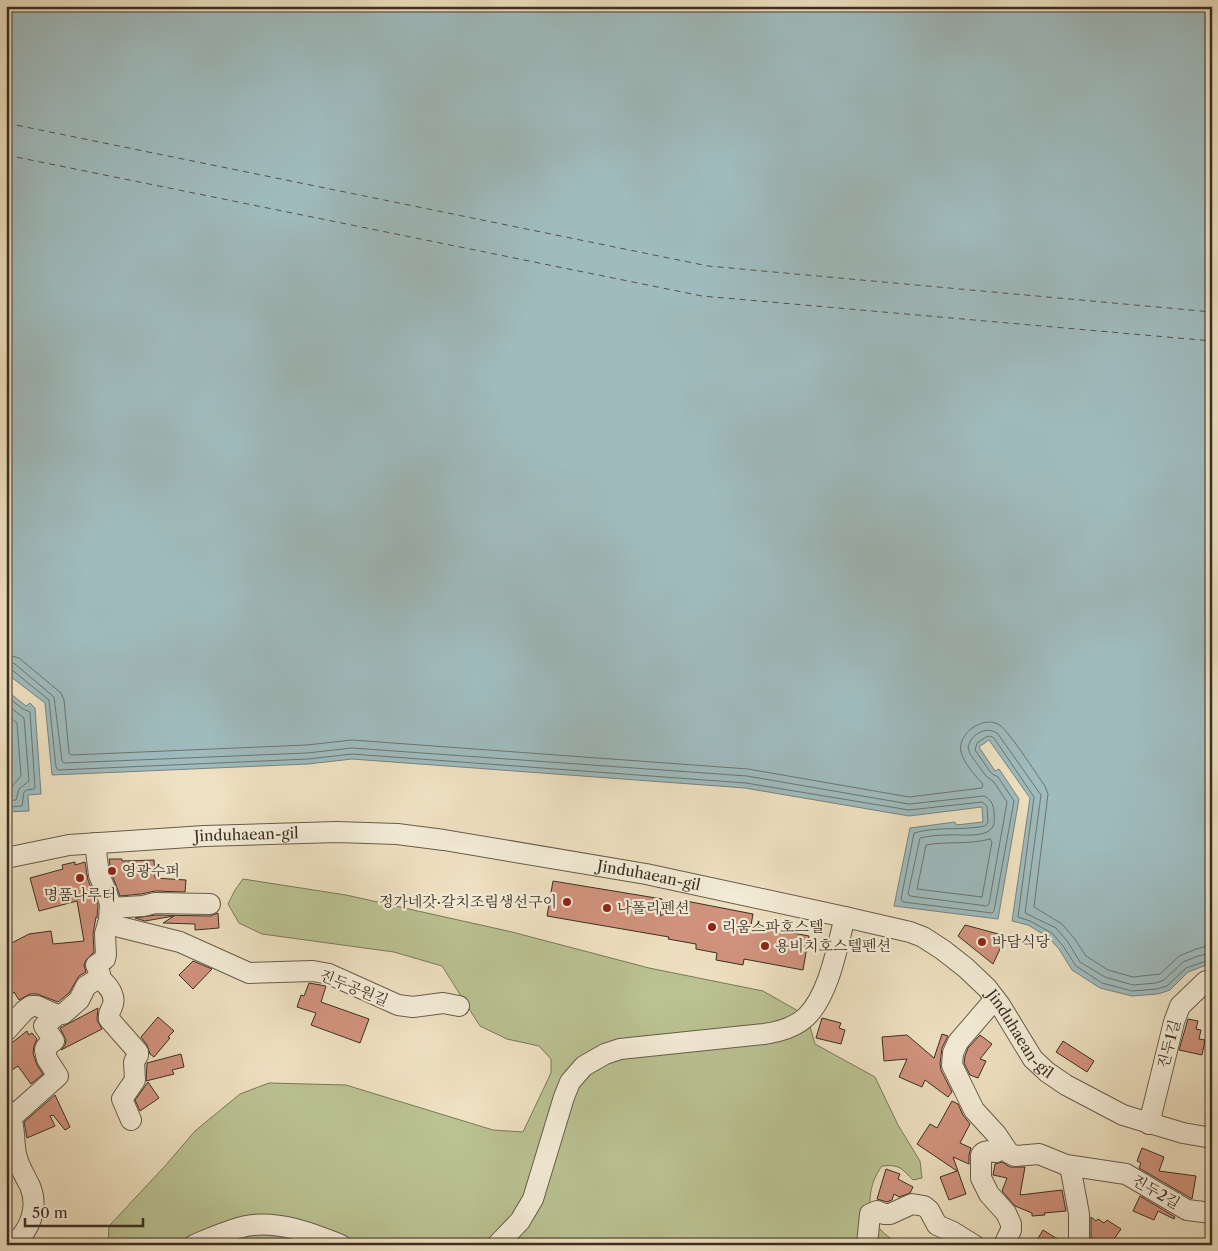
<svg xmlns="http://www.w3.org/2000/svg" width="1218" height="1251" viewBox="0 0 1218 1251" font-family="'Libre Caslon Text','Noto Serif KR',serif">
<rect width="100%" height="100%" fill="#eee1c1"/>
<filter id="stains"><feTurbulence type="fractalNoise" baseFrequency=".004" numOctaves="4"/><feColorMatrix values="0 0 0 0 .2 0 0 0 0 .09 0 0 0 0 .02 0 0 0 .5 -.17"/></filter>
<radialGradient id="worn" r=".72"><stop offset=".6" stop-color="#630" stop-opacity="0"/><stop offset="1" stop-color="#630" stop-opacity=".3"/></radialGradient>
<path fill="#bac292" stroke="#7a785b" d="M243,879L346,895L512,932L649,968L763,991L807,1016L815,1044L875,1077L898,1125L920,1161L922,1178L913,1180C902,1169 900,1164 882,1166C869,1183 864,1211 880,1229C885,1235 893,1240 899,1245H108L109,1226L165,1166L195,1131L240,1094L269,1083L346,1085L493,1130L523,1132L551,1073V1059L539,1046L507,1039L480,1026L442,966L394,952L262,934L239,923L228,904L235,890Z"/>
<g fill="#9fbbbd" stroke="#778380">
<polygon points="6,6 1212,6 1212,963 1188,972 1170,990 1158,994 1132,996 1100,988 1072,970 1059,949 1048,937 1028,925 1012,921 1030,798 989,740 979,747 995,771 999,769 1019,799 998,919 894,906 910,828 955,822 956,825 983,822 982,807 909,816 745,788 352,759 308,764 52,775 45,703 6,673"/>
<polygon points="6,690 26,706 30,703 35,708 41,794 28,795 29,811 6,812"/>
</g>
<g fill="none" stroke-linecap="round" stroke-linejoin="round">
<g stroke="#6c7570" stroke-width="1">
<path d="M6,654L19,658L61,693L64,700L69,753L71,755L307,745L352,740L748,769L909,797L982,788L983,784C975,776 964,763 961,752C957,734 982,716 998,724C1008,729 1036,774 1045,786L1048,794L1034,907L1062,924L1074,938L1086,956L1108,970L1133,977L1160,974L1179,956L1196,949L1212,945"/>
<path d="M6,661L15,664L54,697L62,761L64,763L307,753L352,748L747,776L909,804L984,796C991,799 993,804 994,811C994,818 996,825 990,830C981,838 958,834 947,835C938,835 928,836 920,838L908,894L910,896L987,906L989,904L1007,802L994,782L986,776L970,754L968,747C971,734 987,725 998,734L1041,795L1025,913L1056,928L1068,942L1080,962L1105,977L1133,985L1156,983L1164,980L1183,962L1198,956L1212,953"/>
<path d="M6,668L11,669L49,700L56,767L58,770L308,759L352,754L746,783L909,810L982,802L987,806L988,822L985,826C961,831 937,826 914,833L901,899L903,902L992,913L994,911L1014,801L998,777L991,773L975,750L977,743L986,737L990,736L994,738L1034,797L1018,917L1030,921L1052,933L1063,946L1076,966L1102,983L1132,991L1157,989L1167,986L1186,968L1212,959"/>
<polyline points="6,696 23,709 30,712 35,787 34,789 27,790 24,792 22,806 6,807"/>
<polyline points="6,704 24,718 29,781 19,789 16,800 6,801"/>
<polyline points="6,714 17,723 21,776 13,785 9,792 6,793"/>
<path d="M990,839L992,842L982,897L917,889L926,845C947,841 969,845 990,839Z"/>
</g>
<g stroke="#53524a" stroke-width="1" stroke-dasharray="6 5" stroke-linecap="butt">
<polyline points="6,123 708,266 1212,312"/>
<polyline points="6,155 702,296 1212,341"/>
</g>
</g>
<g fill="#d1937e" stroke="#3a2f24">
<polygon points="109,859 122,859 122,861 154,860 155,878 186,880 185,892 155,891 141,894 120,896 111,872"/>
<polygon points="75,862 75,865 85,862 88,880 98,905 97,918 96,917 93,934 94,952 86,960 84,965 86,972 79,976 69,993 58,1002 37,994 30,994 19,1000 14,992 6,1001 6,946 29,934 51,931 53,944 84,941 77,901 39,911 30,878 63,869 62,865"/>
<polygon points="553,881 662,899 660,916 686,901 753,914 751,925 809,936 803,970 744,959 743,965 716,960 717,953 696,949 696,944 668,939 669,937 547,916"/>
<polygon points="218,913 219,928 195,930 195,924 163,923 174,916 145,921 135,918 156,915 210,916"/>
<polygon points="965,925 1006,936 993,964 958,936"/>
<polygon points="193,961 212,969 193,989 179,975"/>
<polygon points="309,983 326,986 321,1002 369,1019 360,1043 311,1025 316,1013 297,1007 301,995 304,996"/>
<polygon points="98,1008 97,1020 102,1029 61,1050 65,1045 66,1040 60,1028"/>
<polygon points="158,1017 174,1031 168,1037 170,1038 154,1057 150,1054 147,1045 141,1037"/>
<polygon points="822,1018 841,1023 839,1028 845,1030 841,1044 816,1038"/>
<polygon points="1188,1019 1198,1021 1196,1029 1201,1030 1199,1039 1205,1040 1202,1055 1179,1050"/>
<polygon points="27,1031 29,1035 32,1033 37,1039 34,1046 33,1053 37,1065 43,1074 31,1084 18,1066 6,1074 6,1052 12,1049 9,1045"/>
<polygon points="942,1034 948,1036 942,1048 940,1064 941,1070 952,1092 948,1097 925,1080 922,1087 899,1077 907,1059 884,1061 882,1037 907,1035 934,1058"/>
<polygon points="980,1035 992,1044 980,1059 986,1061 978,1078 970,1075 964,1063 965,1056 968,1048"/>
<polygon points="1063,1041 1094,1061 1087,1072 1056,1052"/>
<polygon points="181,1054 184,1067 172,1070 174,1074 146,1081 147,1063"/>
<polygon points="148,1082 159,1098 140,1111 135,1100"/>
<polygon points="55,1095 70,1127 65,1130 53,1115 50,1116 55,1126 27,1138 24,1122"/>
<polygon points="952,1101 958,1104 963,1115 970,1124 960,1143 971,1148 969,1155 969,1164 953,1157 966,1194 949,1200 940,1177 957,1171 917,1144 930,1124 937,1128"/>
<polygon points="1142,1148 1164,1157 1159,1171 1196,1176 1192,1199 1139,1168 1141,1163 1137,1161"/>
<polygon points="1002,1162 1010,1167 1025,1167 1020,1195 1062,1190 1066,1211 1044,1213 1045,1215 1032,1216 1032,1213 1015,1206 1002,1191 1007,1178 993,1175 995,1164"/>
<polygon points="886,1169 900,1174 898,1179 913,1187 910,1193 899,1197 894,1194 892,1200 887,1202 877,1199"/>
<polygon points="1140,1196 1175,1217 1174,1219 1158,1211 1154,1220 1133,1211"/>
<polygon points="1091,1217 1096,1221 1098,1219 1104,1223 1107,1220 1121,1229 1110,1245 1101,1245 1091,1238"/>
<polygon points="1043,1230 1067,1245 1034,1245"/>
</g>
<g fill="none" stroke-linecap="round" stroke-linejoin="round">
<defs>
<g id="minor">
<path id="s1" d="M6,858L69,845L204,836L337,832L397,834L444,840L646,874L845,917L910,932L923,937L943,950L966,968L987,988L1000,1005L1033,1059L1047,1072L1066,1085L1123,1115L1183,1133L1212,1138"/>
<polyline points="110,908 143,906 155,903 210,904"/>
<polyline points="108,924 180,942 249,973 313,971 329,974 398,1005 413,1007 443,1003 459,1006"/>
<path d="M99,978C108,985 117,996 112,1007C110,1012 108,1013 109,1019L138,1052V1055L134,1062L135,1080L122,1099L131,1120"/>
<polyline points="995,999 958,1042 953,1053 952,1065 974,1110 996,1134 1009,1153 1015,1156 1039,1154 1066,1165 1126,1174 1187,1210 1212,1213"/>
<polyline points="6,1031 24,1011 31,1006 37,1006 57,1015 63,1014 79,1000 86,986 99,978 100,974 96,965 105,959 106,955 105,934 109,920 110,904 106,891 99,875 95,843"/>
<path d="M6,1109C16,1122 13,1139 16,1154C18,1165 25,1176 30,1186C39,1208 30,1230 13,1245"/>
<polyline points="11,1118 58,1076 47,1059 45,1050 46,1047 54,1041 44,1026 57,1015"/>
<polyline points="1149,1124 1174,1022 1180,1006 1206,981 1212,980"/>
<polyline points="1070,1166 1079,1214 1079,1245"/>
<path d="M194,1245C211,1238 228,1230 246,1226C278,1220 311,1233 341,1245"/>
<path d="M497,1245L520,1221L533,1199L564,1097L570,1082L584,1066L605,1054L620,1049L764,1034C779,1032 794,1028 806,1017C829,995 837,947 845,917"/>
<polyline points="867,1245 870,1214 877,1211 884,1214 890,1214 912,1204 924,1206 929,1210 937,1225 953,1232 974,1245"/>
<path d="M1004,1245L1011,1230V1224L1006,1213L989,1194L981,1178V1155C985,1149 990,1152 996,1152L1004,1147"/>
</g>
</defs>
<use href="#minor" stroke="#675c4b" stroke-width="22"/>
<use href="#minor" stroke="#f4ecd7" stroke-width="20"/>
</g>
<g fill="#8f2418" stroke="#f4ecd7" stroke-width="2">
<circle cx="112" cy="871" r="5"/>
<circle cx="80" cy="878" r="5"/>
<circle cx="567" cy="902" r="5"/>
<circle cx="607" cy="908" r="5"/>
<circle cx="712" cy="927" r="5"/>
<circle cx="982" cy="942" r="5"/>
<circle cx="765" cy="946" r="5"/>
</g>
<g text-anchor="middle" stroke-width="4.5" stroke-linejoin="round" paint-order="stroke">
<g font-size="15" fill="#3a2f24" stroke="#f4ecd7">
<text dy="5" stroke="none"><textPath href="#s1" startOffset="242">Jinduhaean-gil</textPath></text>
<text dy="5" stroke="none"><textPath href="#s1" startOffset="648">Jinduhaean-gil</textPath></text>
<text transform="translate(354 988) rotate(22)" y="5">진두공원길</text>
<text dy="5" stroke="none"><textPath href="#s1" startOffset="1068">Jinduhaean-gil</textPath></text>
<text transform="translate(1169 1044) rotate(-75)" y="5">진두1길</text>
<text transform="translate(1156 1192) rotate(30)" y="5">진두2길</text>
</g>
<g font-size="15" fill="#3a2f24" stroke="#f4ecd7" text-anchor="start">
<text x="122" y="876">영광수퍼</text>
<text x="80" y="900" text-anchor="middle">명품나루터</text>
<text x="557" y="907" text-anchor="end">정가네갓·갈치조림생선구이</text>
<text x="617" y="913">나폴리펜션</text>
<text x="722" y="932">리움스파호스텔</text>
<text x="992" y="947">바담식당</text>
<text x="775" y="951">용비치호스텔펜션</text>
</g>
</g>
<rect width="1218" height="1251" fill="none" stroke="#eee1c1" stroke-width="25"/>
<rect x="8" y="8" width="1203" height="1236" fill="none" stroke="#3a2f24" stroke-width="2.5"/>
<rect x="12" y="12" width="1193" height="1226" fill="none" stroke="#3a2f24"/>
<path d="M25 1218v8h118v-8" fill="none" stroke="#3a2f24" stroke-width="2.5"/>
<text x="32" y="1218" font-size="15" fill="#3a2f24" stroke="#f4ecd7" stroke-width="4" paint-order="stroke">50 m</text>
<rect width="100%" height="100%" filter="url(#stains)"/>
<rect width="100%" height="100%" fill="url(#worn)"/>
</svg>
